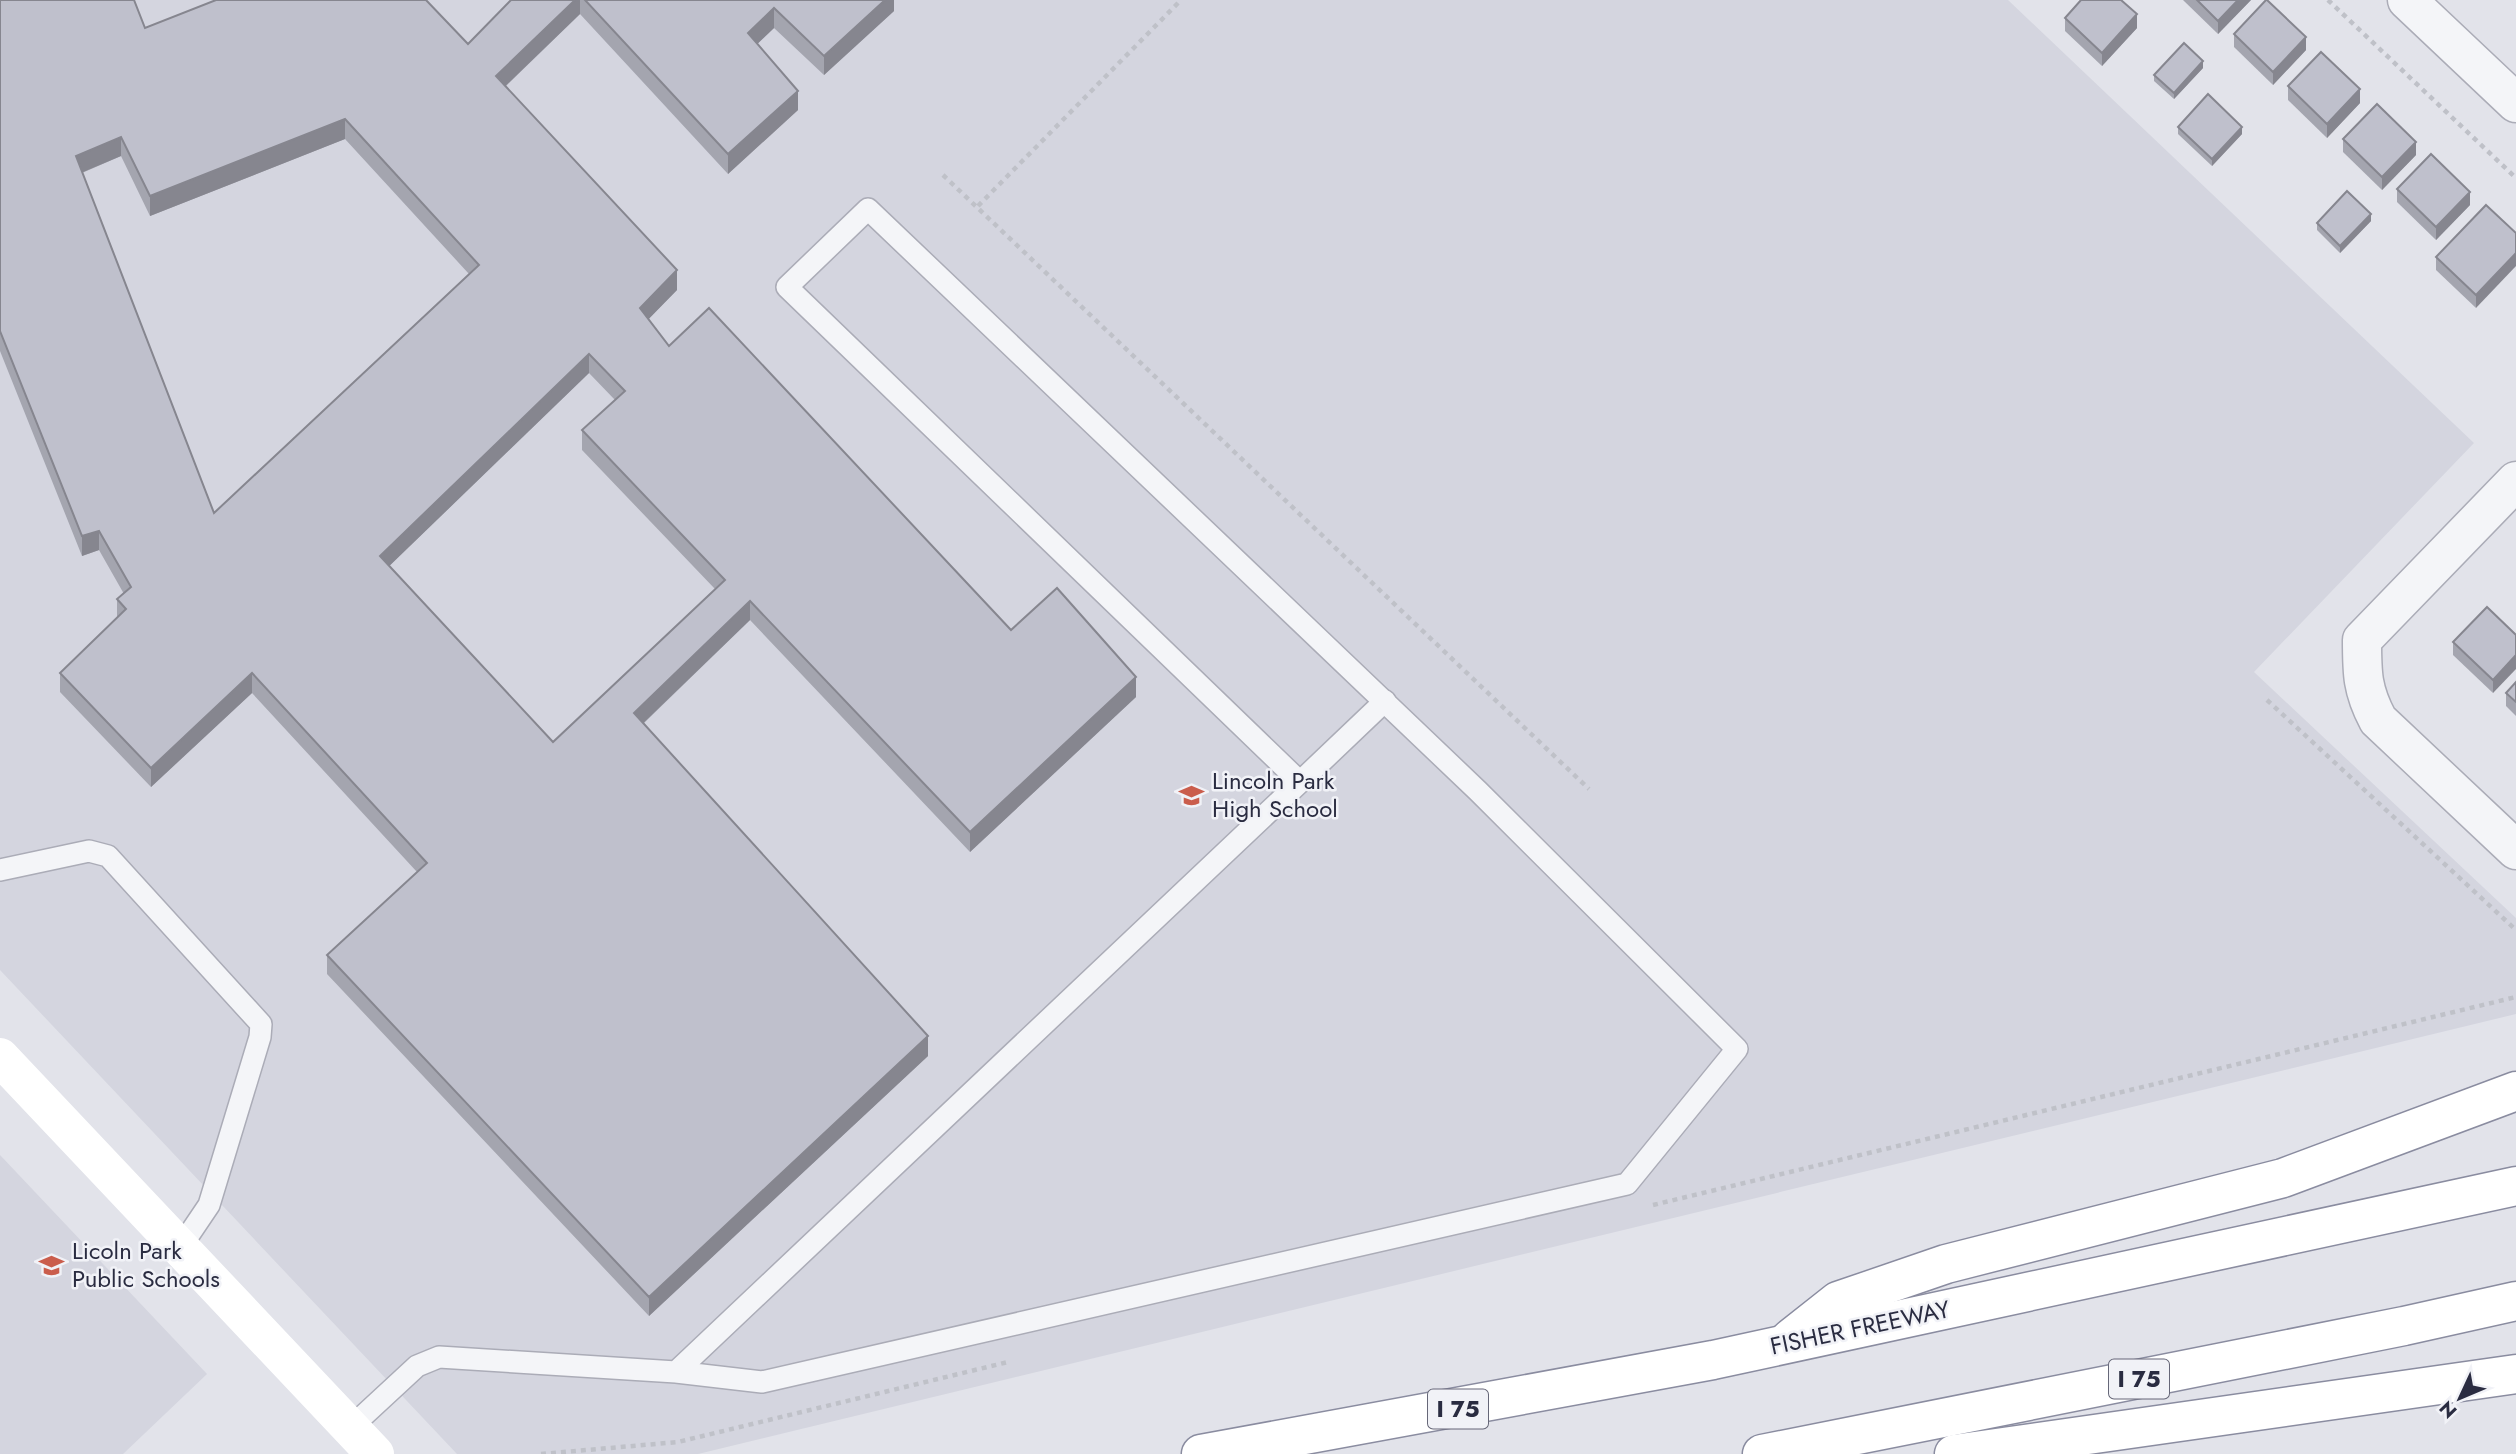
<svg xmlns="http://www.w3.org/2000/svg" width="2516" height="1454" viewBox="0 0 2516 1454" font-family="Jost,sans-serif">
<rect width="100%" height="100%" fill="#e2e3ea"/>
<g fill="#d4d5df">
<polygon points="0,0 2008,0 2474,443 2254,672 2516,918 2516,1014 698,1454 457,1454 0,970"/>
<polygon points="0,1155 207,1374 123,1454 0,1454"/>
</g>
<g fill="none" stroke-linecap="round" stroke-linejoin="round">
<defs>
<g id="lane">
<polyline points="1300,782 1385,701"/>
<polyline points="0,870 89,851 108,856 261,1024 260,1037 209,1205 180,1248"/>
<polyline points="350,1428 417,1366 439,1357 676,1372 1300,782 787,287 868,209 1478,791 1737,1049 1627,1184 762,1382 676,1372"/>
</g>
<g id="street">
<polyline points="2407,0 2516,103"/>
<path d="M2516,481L2362,640C2362,673 2362,690 2378,720L2516,850"/>
</g>
<g id="highway">
<polyline points="1790,1339 1838,1301 1946,1264 2283,1178 2516,1091"/>
<polyline points="1201,1454 1713,1360 2516,1186"/>
<polyline points="1762,1454 2404,1326 2516,1301"/>
<polyline points="1954,1454 2516,1374"/>
</g>
</defs>
<use href="#lane" stroke="#abacb7" stroke-width="24"/>
<use href="#street" stroke="#abacb7" stroke-width="41"/>
<use href="#highway" stroke="#8a8ca0" stroke-width="41"/>
<g stroke="#bfc1c8" stroke-width="4.5" stroke-dasharray="5 5" stroke-linecap="butt">
<polyline points="2328,0 2516,178"/>
<polyline points="943,175 1589,789"/>
<polyline points="978,206 1181,0"/>
<polyline points="2267,700 2516,930"/>
<polyline points="1653,1205 2516,997"/>
<polyline points="541,1454 678,1442 1008,1362"/>
</g>
<use href="#lane" stroke="#f4f5f8" stroke-width="21"/>
<use href="#street" stroke="#f4f5f8" stroke-width="38"/>
<polyline stroke="#fff" stroke-width="38" points="0,1057 375,1454"/>
<use href="#highway" stroke="#fff" stroke-width="38"/>
</g>
<g fill="#a4a5af" fill-rule="evenodd">
<path d="M0,0L145,28L468,44L511,0H894V11L824,75L774,28L757,44L798,110L728,174L580,14L506,86L677,290L648,319L669,346L1011,630L1136,697L970,852L750,620L644,723L928,1056L649,1316L327,974V955L417,872L252,693L151,787L60,692V673L117,617V599L124,594L99,550L82,556L0,351ZM345,139L469,274L214,513L82,173L121,156L150,216ZM589,373L615,400L582,430V450L715,589L553,742L389,566Z"/>
<polygon points="2183,0 2251,0 2218,34"/>
<polygon points="2065,18 2137,28 2102,66 2065,31"/>
<polygon points="2234,34 2306,50 2273,85 2234,47"/>
<polygon points="2203,68 2174,99 2154,81 2154,75"/>
<polygon points="2288,86 2360,103 2327,138 2288,100"/>
<polygon points="2178,127 2242,134 2212,166 2178,134"/>
<polygon points="2343,139 2416,155 2382,190 2343,152"/>
<polygon points="2397,189 2470,205 2436,240 2397,202"/>
<polygon points="2486,205 2476,308 2436,270 2436,257"/>
<polygon points="2371,221 2340,253 2317,230 2317,223"/>
<polygon points="2516,635 2493,693 2453,655 2453,642"/>
<polygon points="2516,682 2516,716 2506,706 2506,693"/>
</g>
<g fill="#86868f">
<polygon points="575,0 580,0 580,14 496,95 496,76"/>
<polygon points="885,0 894,0 894,11 824,75 824,56"/>
<polygon points="2238,0 2251,0 2218,34 2218,21"/>
<polygon points="774,8 774,28 748,53 748,33"/>
<polygon points="2137,14 2137,28 2102,66 2102,53"/>
<polygon points="2306,37 2306,50 2273,85 2273,72"/>
<polygon points="2203,61 2203,68 2174,99 2174,93"/>
<polygon points="2360,89 2360,103 2327,138 2327,124"/>
<polygon points="798,91 798,110 728,174 728,154"/>
<polygon points="345,119 345,139 150,216 150,196"/>
<polygon points="2242,127 2242,134 2212,166 2212,159"/>
<polygon points="121,137 121,156 76,175 76,156"/>
<polygon points="2416,142 2416,155 2382,190 2382,177"/>
<polygon points="2470,192 2470,205 2436,240 2436,227"/>
<polygon points="2371,214 2371,221 2340,253 2340,246"/>
<polygon points="2516,253 2516,266 2476,308 2476,295"/>
<polygon points="677,270 677,290 640,328 640,308"/>
<polygon points="589,354 589,373 380,575 380,556"/>
<polygon points="99,531 99,550 82,556 82,536"/>
<polygon points="750,601 750,620 634,732 634,713"/>
<polygon points="2516,655 2516,669 2493,693 2493,680"/>
<polygon points="252,673 252,693 151,787 151,768"/>
<polygon points="1136,677 1136,697 970,852 970,832"/>
<polygon points="928,1036 928,1056 649,1316 649,1297"/>
</g>
<g fill="#bfc0cc" stroke="#86868f" stroke-width="2" fill-rule="evenodd">
<path d="M0,0H134L145,28L216,0H426L468,44L511,0H575L496,76L677,270L640,308L669,346L709,308L1011,630L1057,588L1136,677L970,832L750,601L634,713L928,1036L649,1297L327,955L427,863L252,673L151,768L60,673L126,609L117,599L131,587L99,531L82,536L0,331ZM345,119L479,265L214,513L76,156L121,137L150,196ZM589,354L625,391L582,430L725,580L553,742L380,556Z"/>
<polygon points="585,0 885,0 824,56 774,8 748,33 798,91 728,154"/>
<polygon points="2081,0 2121,0 2137,14 2102,53 2065,18"/>
<polygon points="2197,0 2238,0 2218,21"/>
<polygon points="2266,0 2267,0 2306,37 2273,72 2234,34"/>
<polygon points="2184,43 2203,61 2174,93 2154,75"/>
<polygon points="2321,52 2360,89 2327,124 2288,86"/>
<polygon points="2208,94 2242,127 2212,159 2178,127"/>
<polygon points="2377,104 2416,142 2382,177 2343,139"/>
<polygon points="2431,154 2470,192 2436,227 2397,189"/>
<polygon points="2347,191 2371,214 2340,246 2317,223"/>
<polygon points="2486,205 2516,233 2516,253 2476,295 2436,257"/>
<polygon points="2487,607 2516,635 2516,655 2493,680 2453,642"/>
<polygon points="2516,682 2516,702 2506,693"/>
</g>
<defs>
<symbol id="school-bare" viewBox="-9 -9 18 18"><path d="M0-5L7-2L0 1L-7-2ZM-4 1L0 2.5L4 1V4Q0 6-4 4Z" fill="#ca5d4c" stroke="#f1f2f7" stroke-width="2.5" paint-order="stroke"/></symbol>
</defs>
<g fill-rule="evenodd">
<use href="#school-bare" x="1174" y="778" width="35" height="35"/>
<use href="#school-bare" x="34" y="1248" width="35" height="35"/>
</g>
<g text-anchor="middle" stroke-width="5" stroke-linejoin="round" paint-order="stroke">
<g fill="#f1f2f7" stroke="#666778" stroke-width="2">
<rect x="2109" y="1359.5" width="60" height="39" rx="5"/>
<rect x="1428" y="1389.5" width="60" height="39" rx="5"/>
</g>
<g font-size="23" font-weight="bold" fill="#2a2c41">
<text x="2139" y="1387">I 75</text>
<text x="1458" y="1417">I 75</text>
</g>
<g font-size="24" fill="#2a2c41" stroke="#f1f2f7" text-anchor="start">
<text x="1212" y="789">Lincoln Park<tspan x="1212" dy="28">High School</tspan></text>
<text x="72" y="1259">Licoln Park<tspan x="72" dy="28">Public Schools</tspan></text>
</g>
<g font-size="24" fill="#2a2c41" stroke="#f1f2f7">
<text transform="translate(1860 1328) rotate(-12)" y="8">FISHER FREEWAY</text>
</g>
</g>
<g transform="translate(2460 1398) rotate(226)" stroke="#f1f2f7" stroke-width="5" paint-order="stroke">
<path d="M0-5L12 26L0 18L-12 26Z" fill="#2a2c41"/>
<text y="-10" font-size="19" font-weight="bold" text-anchor="middle" fill="#2a2c41">N</text>
</g>
</svg>
